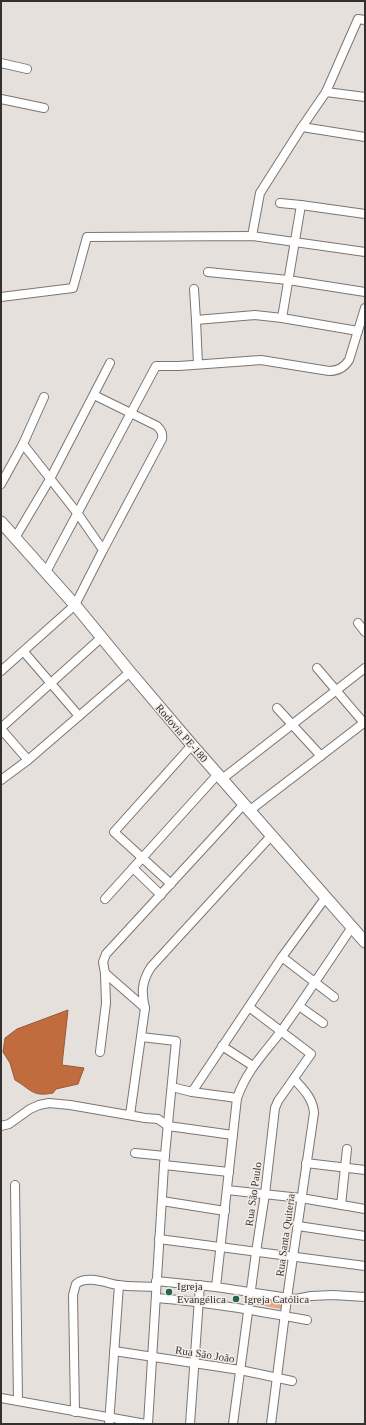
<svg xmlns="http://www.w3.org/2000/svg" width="366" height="1425" viewBox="0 0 366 1425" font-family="'Times New Roman',serif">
<rect width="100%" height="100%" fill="#e6e0dd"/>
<polygon fill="#eaa583" points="255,1296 283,1301 281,1309 254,1304"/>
<path fill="#c16c3f" stroke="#965a3a" d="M68,1010L62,1065L84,1068L78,1084L56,1089L53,1093C32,1097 32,1090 15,1080L10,1063L3,1052L5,1038L17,1029Z"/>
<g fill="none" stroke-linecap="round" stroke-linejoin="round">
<defs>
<g id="minor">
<polyline points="1,63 27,69"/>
<polyline points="326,92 365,97"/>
<polyline points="1,99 44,108"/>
<polyline points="302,127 365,137"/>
<polyline points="280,203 301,205"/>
<polyline points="252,236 260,193 302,127 326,92 358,19 365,20"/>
<polyline points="208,272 288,280 365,292"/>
<polyline points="194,289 196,320"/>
<polyline points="1,297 73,288 87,237 252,236 365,252"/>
<polyline points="282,318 301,205 365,214"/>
<polyline points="198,364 196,320 255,315 282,318 358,331"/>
<path d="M94,395L157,426C161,430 163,433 162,439L103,550"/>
<polyline points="1,484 23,444 44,397"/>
<polyline points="15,538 50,479 110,363"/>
<path d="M46,572L156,366H179L261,360L329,371C338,371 344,368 349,360L365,308"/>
<polyline points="358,623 365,632"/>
<polyline points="24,652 79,716"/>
<polyline points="317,668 364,723"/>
<polyline points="1,671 75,605 103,550 78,514 23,444"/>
<polyline points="277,708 321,756"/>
<polyline points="1,728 102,637"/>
<polyline points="1,729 28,760 130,672"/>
<polyline points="222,779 365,668"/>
<polyline points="1,780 28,760"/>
<polyline points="249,811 365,722"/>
<polyline points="133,868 161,895"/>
<polyline points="171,884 114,832 192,745"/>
<polyline points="105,899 218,774"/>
<polyline points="282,957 334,997"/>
<polyline points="299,1006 323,1023"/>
<path d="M145,1008C141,992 142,981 151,967L271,836"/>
<polyline points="141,1037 176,1041 164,1165 148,1424"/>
<polyline points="222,1046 253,1066"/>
<polyline points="100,1052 106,1003 105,973"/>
<polyline points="172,1087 192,1092 237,1098"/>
<polyline points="192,1092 282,957 326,897"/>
<polyline points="130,1115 145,1008 105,973 103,962 106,954 244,804"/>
<polyline points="1,1126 9,1124 30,1109 39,1105 49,1103 70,1105 145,1118 158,1119 168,1126 233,1135"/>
<polyline points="135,1153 165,1156"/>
<polyline points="306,1163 365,1170"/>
<polyline points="164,1165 229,1172"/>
<polyline points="15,1185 18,1401"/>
<polyline points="227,1190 301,1198 365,1209"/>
<polyline points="162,1201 225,1211"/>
<polyline points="341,1205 347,1149"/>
<polyline points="298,1226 365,1236"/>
<polyline points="159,1239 365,1266"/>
<polyline points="156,1281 216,1287 296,1299 311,1296 333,1295 365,1297"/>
<path d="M216,1287L237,1098C248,1068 264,1054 282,1030C306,996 329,961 352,927"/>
<path d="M156,1298C207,1302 257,1311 307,1320"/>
<polyline points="114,1351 240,1370 292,1381"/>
<polyline points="1,1398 146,1424"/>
<path d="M75,1412L73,1295L76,1284C87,1275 106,1283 118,1285C131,1287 144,1286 156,1287"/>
<polyline points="109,1424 119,1285"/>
<polyline points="190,1424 200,1285"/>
<polyline points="233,1424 256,1252 265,1194 275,1108 278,1101 311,1054 249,1007"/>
<path d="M271,1424L287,1298L314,1113C313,1098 303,1089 294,1079"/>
</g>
<polyline id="major" points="1,522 75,605 130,672 192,745 365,942"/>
</defs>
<use href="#minor" stroke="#7b7573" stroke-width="10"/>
<use href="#major" stroke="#7b7573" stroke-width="13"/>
<use href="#minor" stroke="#fff" stroke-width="8"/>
<use href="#major" stroke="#fff" stroke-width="11"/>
</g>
<g fill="#236452" stroke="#f4edea" stroke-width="1.5">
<circle cx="169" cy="1292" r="4"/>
<circle cx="236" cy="1299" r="4"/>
</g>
<g text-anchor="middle" stroke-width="3" stroke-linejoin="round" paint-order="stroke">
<g font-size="11" fill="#33312f" stroke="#f4edea">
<text transform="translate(182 733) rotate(49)" y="4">Rodovia PE-180</text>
<text transform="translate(253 1194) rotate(-82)" y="4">Rua São Paulo</text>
<text transform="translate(285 1235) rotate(-82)" y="4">Rua Santa Quiteria</text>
<text transform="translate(205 1354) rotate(9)" y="4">Rua São João</text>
</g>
<g font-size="11" fill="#33312f" stroke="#f4edea" text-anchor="start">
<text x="177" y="1290">Igreja<tspan x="177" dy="13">Evangélica</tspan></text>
<text x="244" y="1303">Igreja Católica</text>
</g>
</g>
<rect width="366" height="1425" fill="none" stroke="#33312f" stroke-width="4"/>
</svg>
